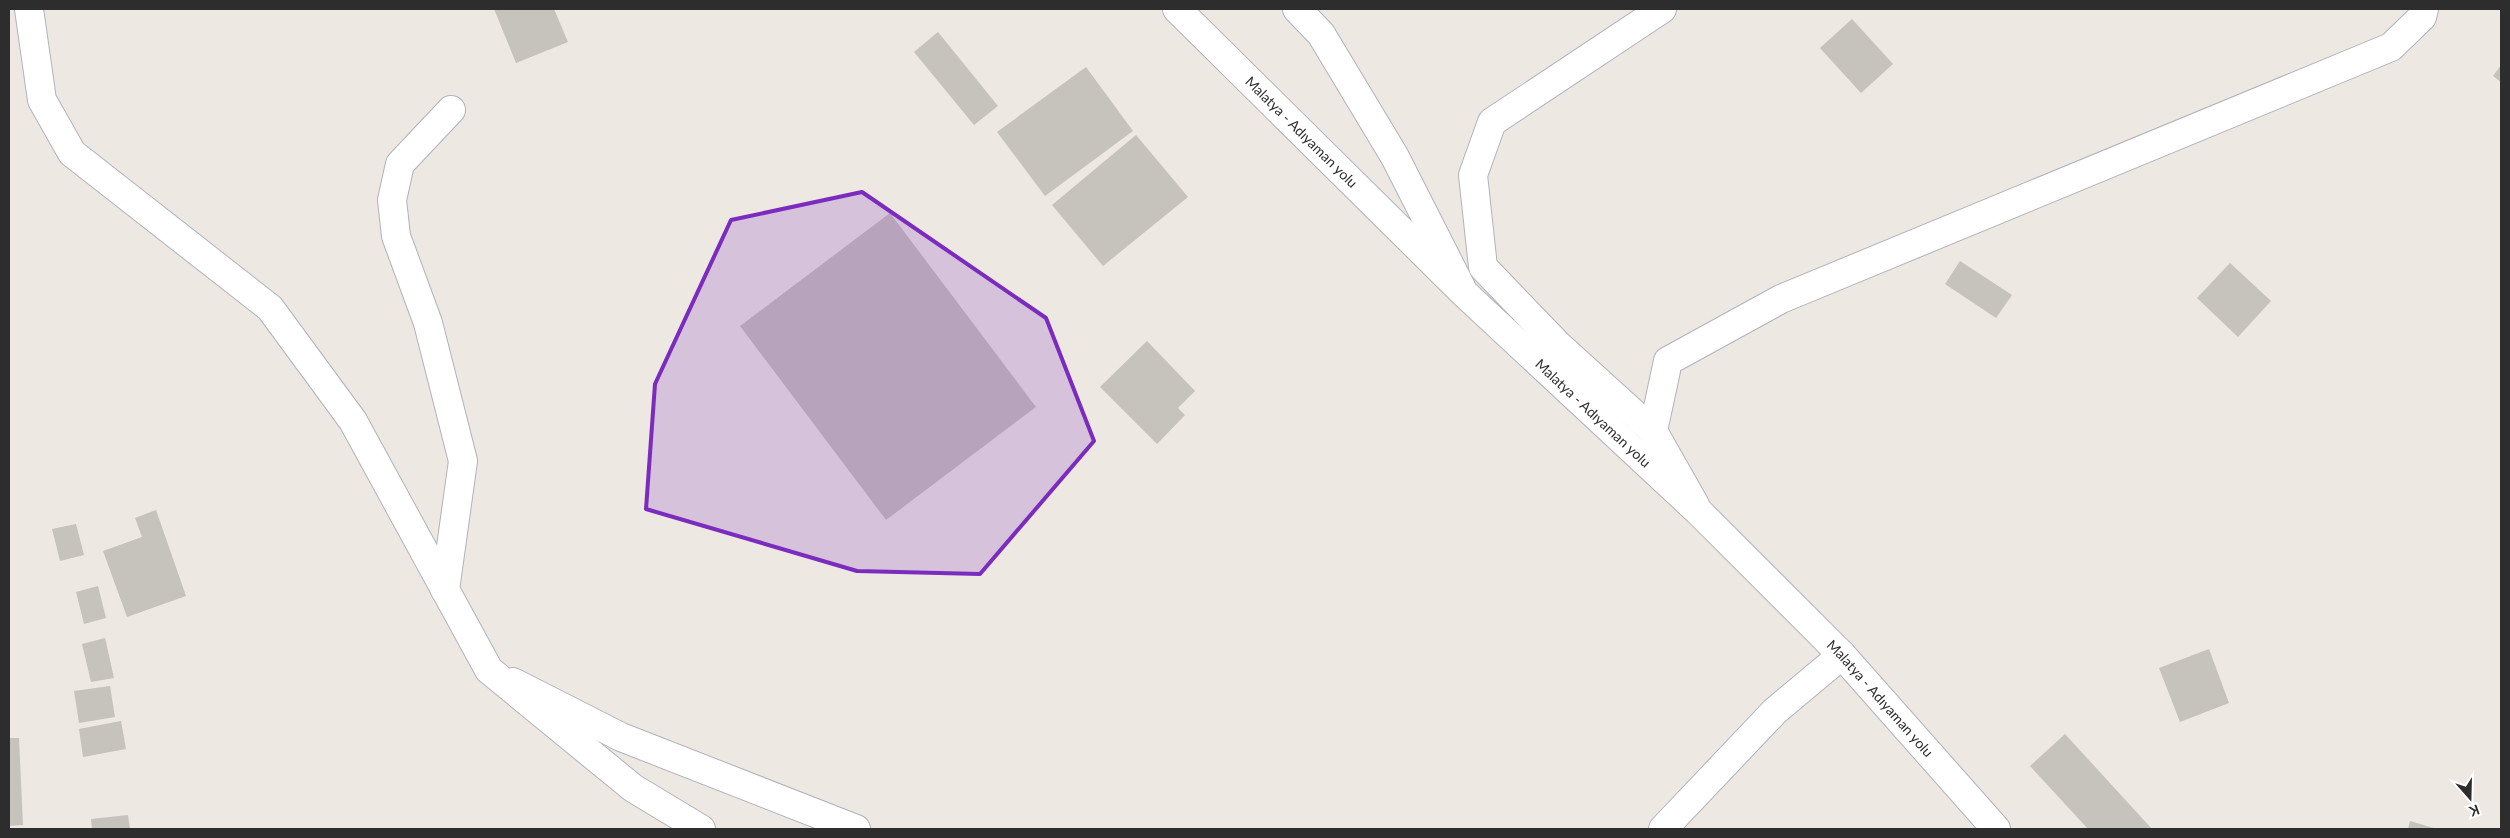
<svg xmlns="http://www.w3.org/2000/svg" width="2510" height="838" viewBox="0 0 2510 838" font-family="Lato,sans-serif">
<rect width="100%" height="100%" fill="#ede8e1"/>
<g fill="#c6c2bc">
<polygon points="494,9 554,9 568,42 516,63"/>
<polygon points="1852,19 1893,64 1861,93 1820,48"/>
<polygon points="938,32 998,106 974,125 914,52"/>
<polygon points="2501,65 2501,82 2493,76"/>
<polygon points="1086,67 1133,131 1045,196 997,132"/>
<polygon points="1136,135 1188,197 1103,266 1052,205"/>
<polygon points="890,213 1036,407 886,520 740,326"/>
<polygon points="1960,261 2012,295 1996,318 1945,284"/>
<polygon points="2230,263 2271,301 2238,337 2197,298"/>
<polygon points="1147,341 1195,391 1178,408 1185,415 1157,444 1100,387"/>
<polygon points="156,510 186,596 127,617 103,551 142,537 135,518"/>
<polygon points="76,524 84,555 60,561 52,529"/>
<polygon points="98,586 106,618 84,624 76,592"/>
<polygon points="105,638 114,678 91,682 82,644"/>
<polygon points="2209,649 2229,703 2180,722 2159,668"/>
<polygon points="110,686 115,717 79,723 74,691"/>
<polygon points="121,721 126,749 83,757 79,729"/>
<polygon points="2065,734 2152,829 2088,829 2030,766"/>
<polygon points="9,738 19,738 23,825 9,826"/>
<polygon points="128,815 130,829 92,829 91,819"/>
<polygon points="2410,821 2437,829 2408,829"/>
</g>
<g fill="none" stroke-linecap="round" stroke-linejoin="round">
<defs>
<g id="minor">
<polyline points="1297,9 1321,34 1395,157 1461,287"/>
<polyline points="1653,431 1556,343 1483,267 1473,175 1492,122 1662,9"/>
<polyline points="1695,505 1653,431 1668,361 1781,299 2391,47 2422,17 2424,9"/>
<polyline points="445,590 463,461 428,323 396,236 392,200 400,164 451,110"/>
<polyline points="513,682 621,737 856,829"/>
<polyline points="1663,829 1775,711 1842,655"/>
</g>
<polyline id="tertiary" points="29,9 42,100 72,153 270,308 353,421 489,670 633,788 701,829"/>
<g id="secondary">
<path id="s1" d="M1177,9L1465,294L1698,511L1842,655L1996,829"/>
</g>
</defs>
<use href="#minor" stroke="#b1b2bc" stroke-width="30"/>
<use href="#tertiary" stroke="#b1b2bc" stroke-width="30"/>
<use href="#secondary" stroke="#b1b2bc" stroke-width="30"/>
<use href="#minor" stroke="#fff" stroke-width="28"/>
<use href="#tertiary" stroke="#fff" stroke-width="28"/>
<use href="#secondary" stroke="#fff" stroke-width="28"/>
</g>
<path fill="#7b2cbf" fill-opacity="0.2" stroke="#7b2cbf" stroke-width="4" stroke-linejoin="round" d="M862,192L1046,318L1094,441L980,574L857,571L646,509L655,384L731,220Z"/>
<g text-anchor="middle" stroke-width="4" stroke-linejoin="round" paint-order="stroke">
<g font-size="14" fill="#2d2d2d" stroke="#fff">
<text dy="5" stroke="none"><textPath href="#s1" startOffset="175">Malatya - Adıyaman yolu</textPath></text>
<text dy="5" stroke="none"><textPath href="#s1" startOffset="580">Malatya - Adıyaman yolu</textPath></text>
<text dy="5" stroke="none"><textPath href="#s1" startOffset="985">Malatya - Adıyaman yolu</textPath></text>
</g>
</g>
<rect width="2510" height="838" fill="none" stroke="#2d2d2d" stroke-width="20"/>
<g transform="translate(2470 798) rotate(160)" stroke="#ffffff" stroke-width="4" paint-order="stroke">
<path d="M0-4L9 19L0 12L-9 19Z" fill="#2d2d2d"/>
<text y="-8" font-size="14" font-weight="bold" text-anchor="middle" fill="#2d2d2d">K</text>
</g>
</svg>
